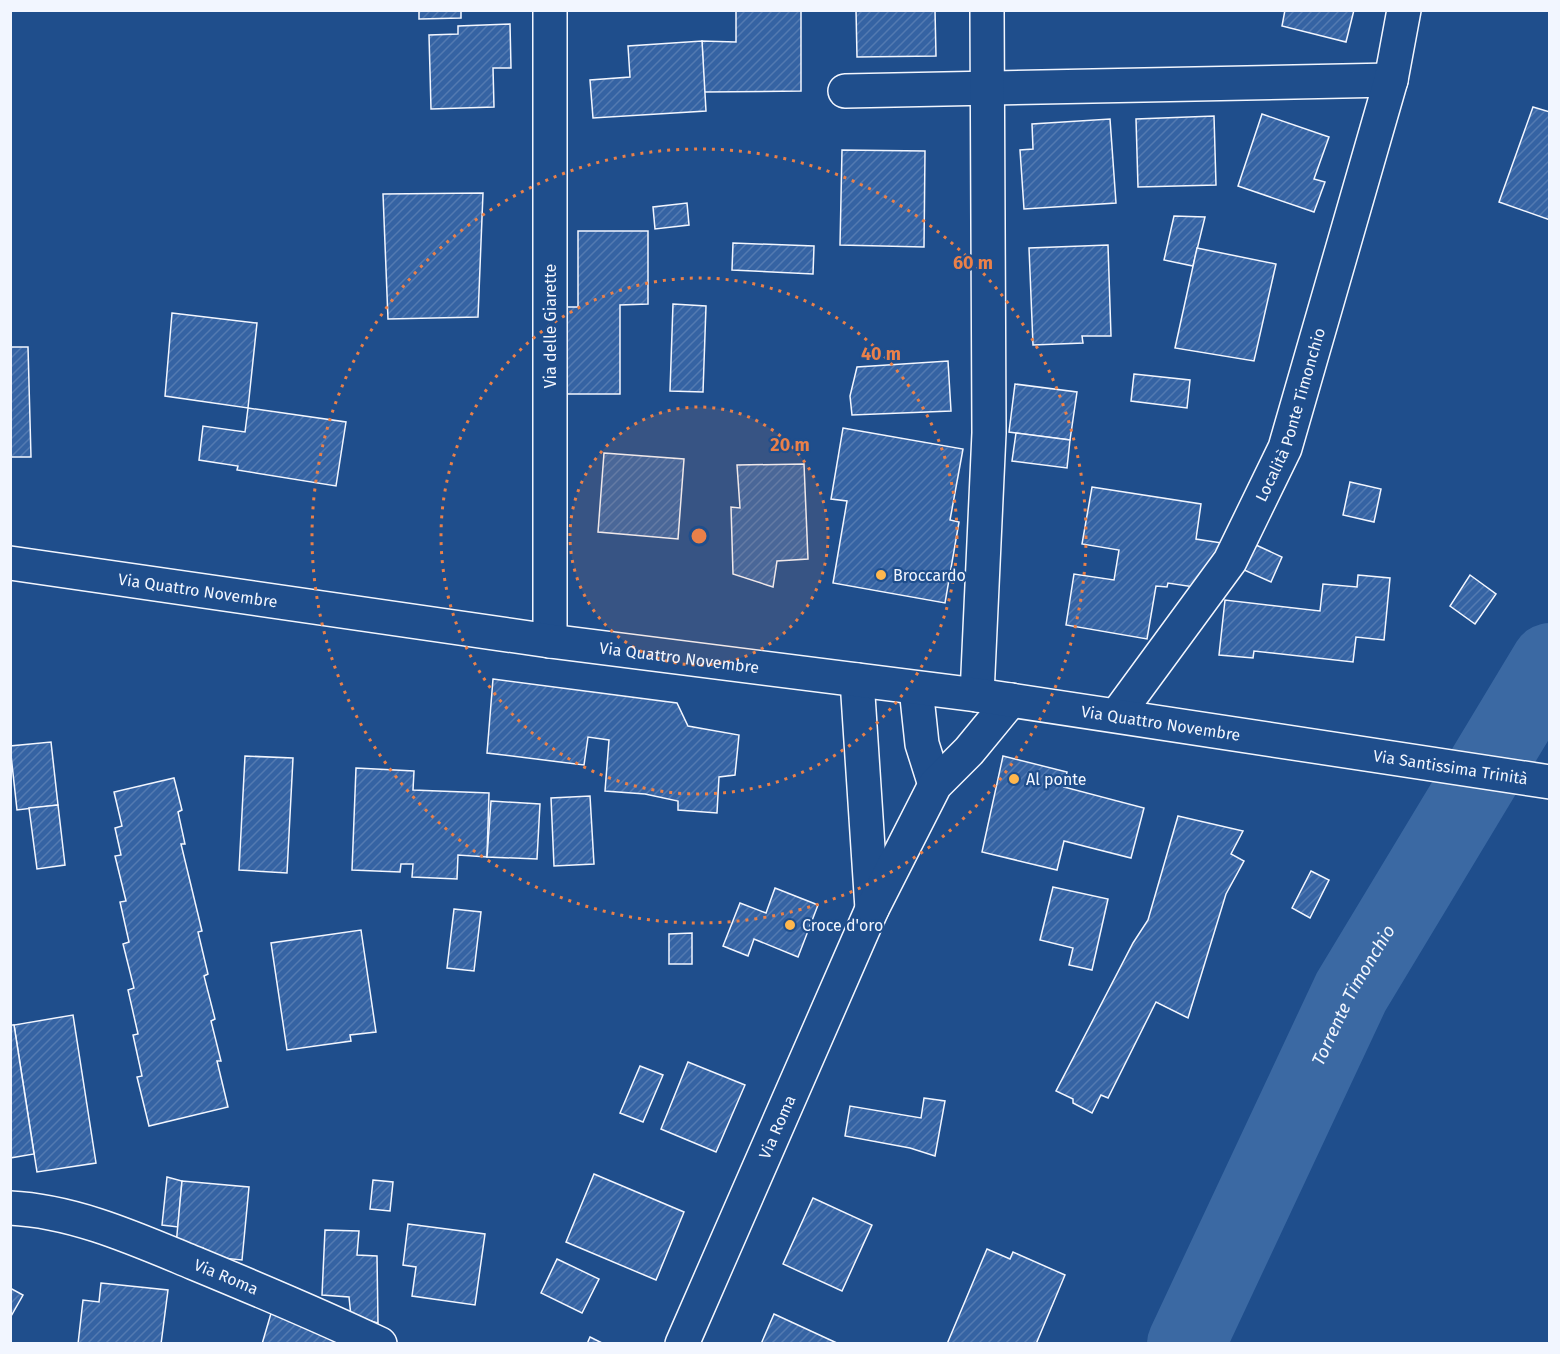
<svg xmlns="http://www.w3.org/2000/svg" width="1560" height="1354" viewBox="0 0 1560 1354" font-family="'Fira Sans',sans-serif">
<defs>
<pattern id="building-hatch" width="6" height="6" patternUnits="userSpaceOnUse" patternTransform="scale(1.5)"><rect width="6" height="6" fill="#3563a3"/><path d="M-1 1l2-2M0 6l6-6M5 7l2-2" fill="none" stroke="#537ab1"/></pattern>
</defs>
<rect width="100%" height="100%" fill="#1f4e8c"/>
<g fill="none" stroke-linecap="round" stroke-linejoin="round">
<path stroke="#3b69a3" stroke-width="78" id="s1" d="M1186,1344L1351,992L1550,662"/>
</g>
<g fill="url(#building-hatch)" stroke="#f2f6ff" stroke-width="1.5">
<polygon points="419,10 461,10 461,18 419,19"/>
<polygon points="736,10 801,10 801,91 704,92 702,41 736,42"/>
<polygon points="856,10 935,10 936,56 857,57"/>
<polygon points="1285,10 1354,10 1346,42 1282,26"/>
<polygon points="510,24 511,68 493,68 494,107 431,109 429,35 458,34 458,26"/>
<polygon points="702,41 706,111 593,118 590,80 630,77 628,46"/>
<polygon points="1533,107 1550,112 1550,220 1499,202"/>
<polygon points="1262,114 1329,137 1314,179 1325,182 1314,212 1238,186"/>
<polygon points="1214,116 1216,185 1138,187 1136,119"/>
<polygon points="1110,119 1116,203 1024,209 1020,150 1033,149 1032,124"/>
<polygon points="842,150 925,151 924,247 840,245"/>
<polygon points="483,193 478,317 388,319 383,194"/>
<polygon points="687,203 689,225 655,229 653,207"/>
<polygon points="1174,216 1205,217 1193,266 1164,260"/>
<polygon points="578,231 648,231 648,304 620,305 620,394 563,394 563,307 578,307"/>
<polygon points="733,243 814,246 813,274 732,270"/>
<polygon points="1108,245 1111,336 1082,336 1083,343 1033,345 1029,248"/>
<polygon points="1197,248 1276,264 1254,361 1175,348"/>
<polygon points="673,304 706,306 703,392 670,391"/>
<polygon points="172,313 257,323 248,408 165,396"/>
<polygon points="10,347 28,347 31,457 10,457"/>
<polygon points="948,361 951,411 852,415 850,396 857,367"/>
<polygon points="1134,374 1190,380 1187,408 1131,401"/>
<polygon points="1015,384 1077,392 1070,440 1009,432"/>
<polygon points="248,408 346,422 336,486 237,470 238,466 199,460 203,426 245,432"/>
<polygon points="843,428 963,449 950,520 959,522 945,603 833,583 847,501 831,499"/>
<polygon points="1016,433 1070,440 1067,468 1012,461"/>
<polygon points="604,453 684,459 678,539 598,532"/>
<polygon points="804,464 808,559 777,561 773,587 733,574 731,507 740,508 737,465"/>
<polygon points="1350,482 1381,489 1374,522 1343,515"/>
<polygon points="1092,487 1201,504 1196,539 1222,543 1194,587 1168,583 1167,587 1156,586 1147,639 1066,625 1074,574 1114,580 1119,550 1082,544"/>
<polygon points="1256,545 1282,557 1271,582 1244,570"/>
<polygon points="1358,575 1390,578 1384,640 1356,637 1353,662 1254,651 1253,658 1219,655 1225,600 1320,611 1323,584 1357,587"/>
<polygon points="1470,575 1496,594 1475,624 1450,606"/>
<polygon points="493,679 677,703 688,726 739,735 735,775 719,777 717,813 678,810 678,801 645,794 605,791 609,740 588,737 584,765 487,753"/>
<polygon points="51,742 58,805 17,810 10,746"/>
<polygon points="245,756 293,758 287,873 239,870"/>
<polygon points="1003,756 1067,772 1064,787 1144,808 1131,858 1064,841 1057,870 982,852"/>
<polygon points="356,768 414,771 413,790 489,793 487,857 458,855 457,879 412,877 413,864 401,864 400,872 352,870"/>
<polygon points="174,778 182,810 178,812 185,844 181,844 202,931 198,932 208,974 204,976 215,1019 211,1021 221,1061 217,1061 228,1107 149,1126 137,1077 142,1076 133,1035 138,1034 128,990 134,988 123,944 129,942 120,902 126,901 115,856 121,855 115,828 122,826 114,792"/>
<polygon points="590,796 594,864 554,866 551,798"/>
<polygon points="491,801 540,804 537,859 487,857"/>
<polygon points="58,805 65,865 37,869 29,808"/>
<polygon points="1178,816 1243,831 1231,854 1244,861 1226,894 1188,1018 1156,1002 1108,1098 1101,1095 1092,1113 1073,1103 1073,1099 1056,1091 1133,943 1148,920"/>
<polygon points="1311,871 1329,880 1310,918 1292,908"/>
<polygon points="1053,887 1108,899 1092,970 1069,965 1073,948 1040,940"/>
<polygon points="775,888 818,905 798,957 754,939 748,956 723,946 740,903 766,913"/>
<polygon points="454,909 481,912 474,971 447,968"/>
<polygon points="361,930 376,1032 350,1035 351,1041 287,1050 271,943"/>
<polygon points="692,933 692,964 669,964 669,934"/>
<polygon points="73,1015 96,1163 37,1172 14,1025"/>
<polygon points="10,1025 14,1025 34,1154 10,1158"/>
<polygon points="688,1062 745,1085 716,1152 661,1129"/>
<polygon points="640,1066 663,1075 643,1122 620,1113"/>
<polygon points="924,1098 945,1101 935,1156 910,1148 845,1136 850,1106 921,1118"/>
<polygon points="594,1174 684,1212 656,1280 566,1242"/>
<polygon points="167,1177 182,1181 178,1227 162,1225"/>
<polygon points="373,1180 393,1182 390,1211 370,1209"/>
<polygon points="182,1181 249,1187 242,1260 202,1256 203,1248 176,1245"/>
<polygon points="813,1198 872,1225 842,1291 783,1264"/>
<polygon points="408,1224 485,1234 475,1305 412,1296 416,1267 403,1265"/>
<polygon points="325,1230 359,1231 357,1255 377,1256 378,1323 351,1316 349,1297 322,1295"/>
<polygon points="987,1249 1010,1259 1013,1252 1065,1275 1036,1344 947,1344"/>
<polygon points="557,1259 599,1279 582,1313 541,1293"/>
<polygon points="101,1283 168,1290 161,1344 78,1344 83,1300 99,1302"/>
<polygon points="10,1288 23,1295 10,1318"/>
<polygon points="272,1310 341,1344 262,1344"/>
<polygon points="774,1314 839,1344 761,1344"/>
<polygon points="590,1337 604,1344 587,1344"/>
</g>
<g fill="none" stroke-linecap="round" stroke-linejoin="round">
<defs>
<g id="street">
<polyline points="550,10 550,641"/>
<polyline points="845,91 1391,80"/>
<polyline points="977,695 989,433 987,10"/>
<path id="s2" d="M1117,715L1230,561L1285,448L1391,80L1404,10"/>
<path id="s3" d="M10,1208C74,1211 136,1239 194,1263C257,1289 319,1315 380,1344"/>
</g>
<g id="secondary">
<polyline points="857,680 872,909"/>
<polyline points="916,688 922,744 935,785"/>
<path id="s4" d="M682,1344L872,909L935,785L969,751L1011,700"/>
</g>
<g id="primary">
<path id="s5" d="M10,563L550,641L977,695L1550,782"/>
</g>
</defs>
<use href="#street" stroke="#f2f6ff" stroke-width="36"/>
<use href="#secondary" stroke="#f2f6ff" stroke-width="36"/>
<use href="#primary" stroke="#f2f6ff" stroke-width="36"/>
<use href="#street" stroke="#1f4e8c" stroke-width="33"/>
<use href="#secondary" stroke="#1f4e8c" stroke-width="33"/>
<use href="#primary" stroke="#1f4e8c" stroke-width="33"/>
</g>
<circle cx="699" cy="536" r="129" fill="#ea8049" fill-opacity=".12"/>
<g fill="none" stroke="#ea8049" stroke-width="3" stroke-dasharray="3 6">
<circle cx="699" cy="536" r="129"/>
<circle cx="699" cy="536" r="258"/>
<circle cx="699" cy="536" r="387"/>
</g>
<g fill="#ffb74d" stroke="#1f4e8c" stroke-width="2">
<circle cx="881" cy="575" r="6"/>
<circle cx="1014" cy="779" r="6"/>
<circle cx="790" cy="925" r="6"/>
</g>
<g text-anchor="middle" stroke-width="4.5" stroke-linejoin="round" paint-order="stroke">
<g font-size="16" fill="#f2f6ff" stroke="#1f4e8c">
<text transform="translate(550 326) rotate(-90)" y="6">Via delle Giarette</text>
<text dy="6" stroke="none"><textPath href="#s2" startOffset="350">Località Ponte Timonchio</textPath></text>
<text dy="6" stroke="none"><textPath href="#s5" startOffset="190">Via Quattro Novembre</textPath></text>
<text dy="6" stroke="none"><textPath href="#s5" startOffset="676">Via Quattro Novembre</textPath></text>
<text dy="6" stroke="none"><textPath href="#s5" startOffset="1162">Via Quattro Novembre</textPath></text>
<text dy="6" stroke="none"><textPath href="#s5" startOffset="1455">Via Santissima Trinità</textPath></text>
<text dy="6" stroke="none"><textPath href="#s4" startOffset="237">Via Roma</textPath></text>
<text dy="6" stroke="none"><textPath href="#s3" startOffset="228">Via Roma</textPath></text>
</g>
<g font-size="16" fill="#f2f6ff" stroke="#1f4e8c" text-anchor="start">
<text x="893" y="581">Broccardo</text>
<text x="1026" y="785">Al ponte</text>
<text x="802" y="931">Croce d'oro</text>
</g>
<g font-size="18" font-style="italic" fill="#f2f6ff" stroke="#1f4e8c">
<text dy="6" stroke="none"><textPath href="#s1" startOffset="387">Torrente Timonchio</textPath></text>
</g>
</g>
<circle cx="699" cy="536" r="9" fill="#ea8049" stroke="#1f4e8c" stroke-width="3"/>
<g font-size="18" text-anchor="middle" font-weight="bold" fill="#ea8049" stroke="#1f4e8c" stroke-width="4.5" stroke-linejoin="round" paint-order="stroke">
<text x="973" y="269">60 m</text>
<text x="881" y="360">40 m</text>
<text x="790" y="451">20 m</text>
</g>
<rect width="1560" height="1354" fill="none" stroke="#f2f6ff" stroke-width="24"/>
</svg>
